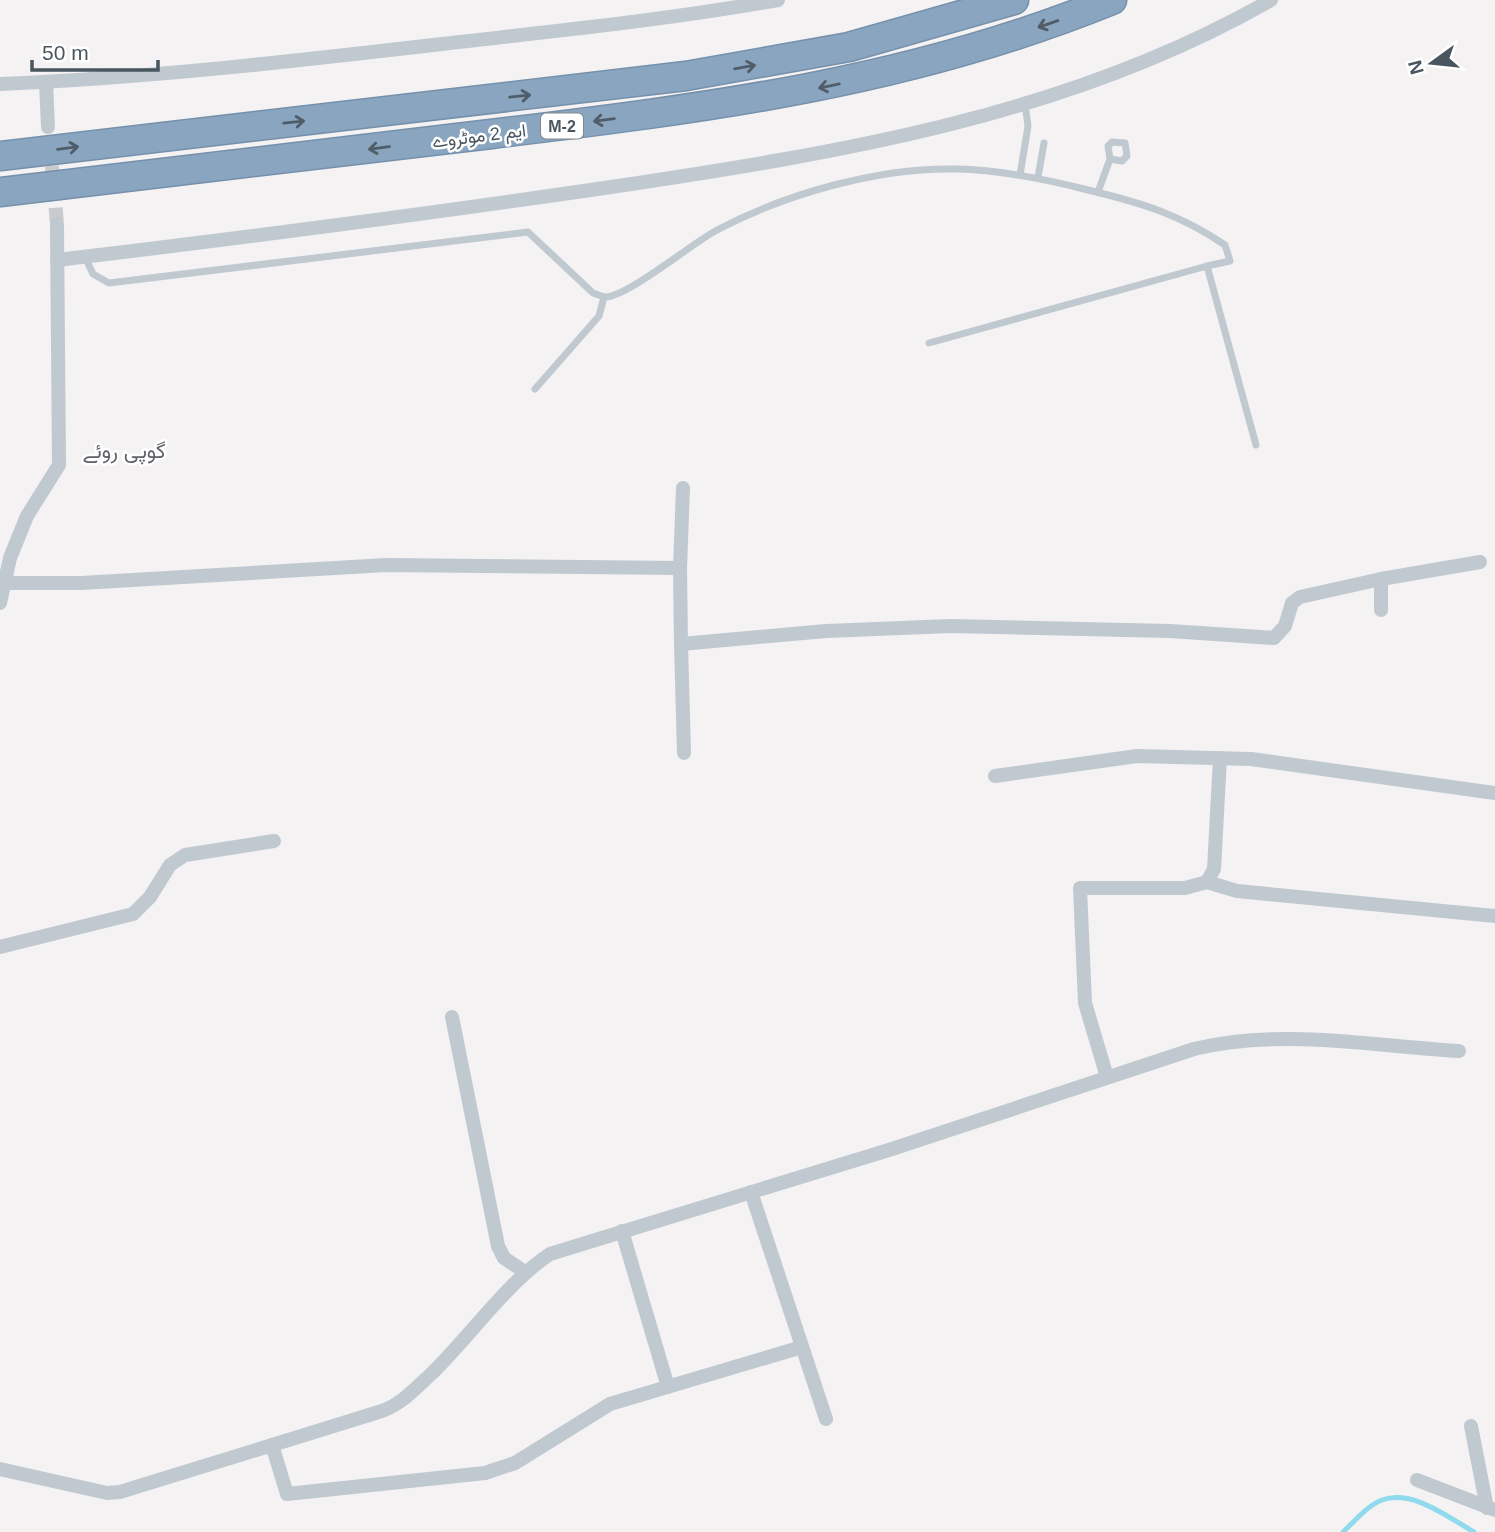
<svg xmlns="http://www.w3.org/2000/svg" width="1495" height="1532" viewBox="0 0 1495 1532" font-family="Arial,Vazirmatn,sans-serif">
<rect width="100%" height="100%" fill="#f4f2f2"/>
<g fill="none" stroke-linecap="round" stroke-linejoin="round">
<path stroke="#8fdaec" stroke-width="5" d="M1343,1532C1354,1522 1368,1505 1382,1500C1413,1489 1449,1518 1474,1532"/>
<polyline stroke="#c9cbcd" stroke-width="14" stroke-dasharray="14 7" stroke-linecap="butt" points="50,145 57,224"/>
<defs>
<g id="motorway">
<polyline points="0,156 686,76 849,47 1014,0"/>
<path d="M0,192C164,173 328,154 491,134C707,108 908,83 1112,0"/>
</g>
</defs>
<use href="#motorway" stroke="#7590ab" stroke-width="31"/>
<g stroke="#c0c9d0" stroke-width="7">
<polyline points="1020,175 1028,126 1025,104"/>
<polyline points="1038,177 1044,143"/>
<polyline points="1098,192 1110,159 1108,146 1112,142 1125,143 1127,156 1122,161 1110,159"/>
<polyline points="85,257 93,274 109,283 528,232 593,293 604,297 599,316 535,389"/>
<path d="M604,297C625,299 692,243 717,230C785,194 879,167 957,169C1002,170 1045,179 1088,190C1142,203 1179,214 1225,245L1230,261L1207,266L1256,445"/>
<polyline points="929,343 1207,266"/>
</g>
<g stroke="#c0c9d0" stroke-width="14">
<polyline points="46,82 48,127"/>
<path d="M0,84C148,78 295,61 442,44C554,31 667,20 778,0"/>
<path d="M57,260C242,238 427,214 611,187C838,153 1069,116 1271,0"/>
<polyline points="680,568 683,488"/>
<polyline points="1381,579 1480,562"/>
<polyline points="2,583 81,583 386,565 680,568 681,644 826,631 951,626 1170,631 1274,638 1285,626 1292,603 1300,597 1381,579 1381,610"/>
<polyline points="0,603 10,558 27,516 59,465 57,224"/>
<polyline points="681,644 684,753"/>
<polyline points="995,776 1137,756 1251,759 1495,793"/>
<polyline points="1207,882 1237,891 1495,916"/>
<polyline points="0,947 133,914 150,897 170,865 185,855 274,841"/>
<polyline points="452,1017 498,1246 504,1258 525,1272"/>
<polyline points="1107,1077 1085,1003 1080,888 1185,888 1207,882 1214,869 1220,758"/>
<polyline points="751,1192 826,1419"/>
<polyline points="622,1231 668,1387"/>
<polyline points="1471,1426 1487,1508"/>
<polyline points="272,1445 287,1494 485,1473 515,1463 610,1404 802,1347"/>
<path d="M0,1469L107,1493L120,1492L382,1411C401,1404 414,1390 429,1376C468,1339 506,1283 550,1254L892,1149L1194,1049C1279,1028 1372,1046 1459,1051"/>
<polyline points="1417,1480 1495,1510"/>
</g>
<use href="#motorway" stroke="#8aa5bf" stroke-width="28"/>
</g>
<defs><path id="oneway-shaft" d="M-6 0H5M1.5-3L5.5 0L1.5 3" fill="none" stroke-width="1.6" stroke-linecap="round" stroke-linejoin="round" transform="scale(1.75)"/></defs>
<g stroke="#505d69">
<use href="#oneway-shaft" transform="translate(1048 24) rotate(161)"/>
<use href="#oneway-shaft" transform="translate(745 67) rotate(-10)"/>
<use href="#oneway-shaft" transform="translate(829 86) rotate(168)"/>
<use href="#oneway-shaft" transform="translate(520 96) rotate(-6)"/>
<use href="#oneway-shaft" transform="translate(604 120) rotate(173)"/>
<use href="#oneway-shaft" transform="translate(294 122) rotate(-6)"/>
<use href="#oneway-shaft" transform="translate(68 148) rotate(-7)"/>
<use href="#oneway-shaft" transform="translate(379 148) rotate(173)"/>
</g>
<g text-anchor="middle" stroke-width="5" stroke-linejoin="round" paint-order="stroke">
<rect fill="#fff" stroke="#80888f" stroke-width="2" x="541" y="113.5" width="42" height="25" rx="5"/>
<g font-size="16" font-weight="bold" fill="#49555f">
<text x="562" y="132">M-2</text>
</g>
<g font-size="18" fill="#49555f" stroke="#fff">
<text transform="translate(479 136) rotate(-7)" y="6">ایم 2 موٹروے</text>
</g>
<g font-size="21" fill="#5e6267" stroke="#fff">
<text x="124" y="458">گوپی روئے</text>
</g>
</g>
<g transform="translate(1432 63) rotate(255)" stroke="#ffffff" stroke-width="5" paint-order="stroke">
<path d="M0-5L12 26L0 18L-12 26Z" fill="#49555f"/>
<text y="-10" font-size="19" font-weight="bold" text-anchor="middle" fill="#49555f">N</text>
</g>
<path d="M32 60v10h126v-10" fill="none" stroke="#49555f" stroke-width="3.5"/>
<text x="42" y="60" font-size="21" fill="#49555f" stroke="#ffffff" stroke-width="5" paint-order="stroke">50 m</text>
</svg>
